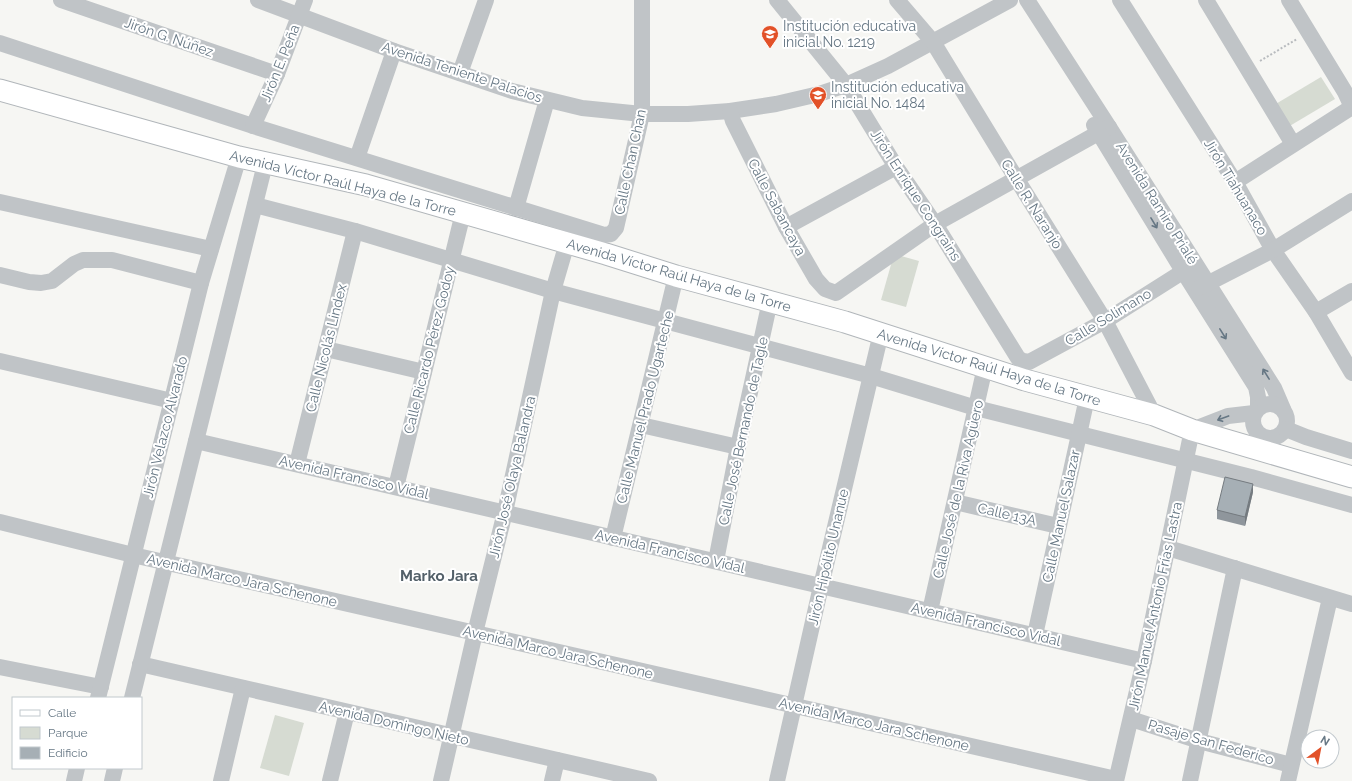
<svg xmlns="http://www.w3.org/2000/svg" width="1352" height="781" viewBox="0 0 1352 781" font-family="Raleway,sans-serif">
<rect width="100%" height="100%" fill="#f6f6f3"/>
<g fill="#d6dbd2">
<polygon points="1321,77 1335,99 1288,127 1274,105"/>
<polygon points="894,254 919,261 906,307 881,300"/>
<polygon points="275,715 304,723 289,776 260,768"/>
</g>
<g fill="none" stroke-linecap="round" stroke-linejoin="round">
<defs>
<polyline id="major" points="0,90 239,157 366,185 606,254 676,276 845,322 1025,380 1154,415 1192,430 1352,477"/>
</defs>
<use href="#major" stroke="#b1b6ba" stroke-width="23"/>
<polyline stroke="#b8bbbe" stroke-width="2" stroke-dasharray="2 2" stroke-linecap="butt" points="1260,61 1297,39"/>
<g stroke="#c0c4c7" stroke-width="16">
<polyline points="61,0 277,74"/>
<polyline points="258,0 394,51 512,91 582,108 642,114 688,114 730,111 776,104 819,94 846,85 888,66 1010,0"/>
<polyline points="777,0 846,85 896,167 935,224 1018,358 1023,361 1029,362 1105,321 1195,264"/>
<polyline points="897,0 933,42 1016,178 1105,321 1154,415"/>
<polyline points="1027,0 1109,127 1274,388 1283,409"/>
<polyline points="1120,0 1235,182 1273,250 1316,312 1352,373"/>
<polyline points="1206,0 1293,144"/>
<polyline points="1289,0 1345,92 1352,107"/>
<polyline points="0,43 253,126 604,235 611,234 616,228 642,114 642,0"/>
<polyline points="460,73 486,0"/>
<polyline points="730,111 733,121 786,227 816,279 825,289 836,293 935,224 1109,127"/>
<polyline points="1094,125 1183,271 1256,387 1258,397 1258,407"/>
<polyline points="253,126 277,74 305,0"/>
<polyline points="357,158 394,51"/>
<polyline points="1235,182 1352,107"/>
<polyline points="0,202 211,249"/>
<polyline points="255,205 355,231 553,291 871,376 976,408 1251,477 1352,505"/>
<polyline points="516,208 547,100"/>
<polyline points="786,227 896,167"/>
<polyline points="0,275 29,282 41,283 52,281 74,264 83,260 112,260 201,283"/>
<polyline points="1199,288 1273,250 1352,201"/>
<polyline points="1316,312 1352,291"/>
<polyline points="326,349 424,372"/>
<polyline points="0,361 172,401"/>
<circle cx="1270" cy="421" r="17"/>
<polyline points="641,425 738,447"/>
<polyline points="1286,429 1306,437 1352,451"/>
<polyline points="196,441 1144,661"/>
<polyline points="297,464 355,231"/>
<polyline points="396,487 463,213"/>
<polyline points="955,502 1058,526"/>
<polyline points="0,522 133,555 1116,779"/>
<polyline points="613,538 676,276"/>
<polyline points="1168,548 1352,604"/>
<polyline points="716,561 738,447 770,301"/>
<polyline points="930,611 985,367"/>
<polyline points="1035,635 1087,398"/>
<polyline points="140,664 649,781"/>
<polyline points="0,667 101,687"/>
<polyline points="98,698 201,283 239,157"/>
<polyline points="132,698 265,164"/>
<polyline points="1131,719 1199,741 1291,765"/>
<polyline points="74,781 77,768"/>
<polyline points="112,781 115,768"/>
<polyline points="221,781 243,688"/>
<polyline points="330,781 347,712"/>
<polyline points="441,781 475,633 505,512 553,291 567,243"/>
<polyline points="552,781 557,760"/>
<polyline points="777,781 821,586 881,333"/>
<polyline points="1116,781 1144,661 1192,430 1228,416 1254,413"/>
<polyline points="1190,781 1235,568"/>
<polyline points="1288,781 1330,598"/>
</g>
<use href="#major" stroke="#fff" stroke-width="21"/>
</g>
<polygon fill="#8f969c" points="1253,492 1245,526 1217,519 1217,510"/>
<polygon fill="#747a7f" points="1253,484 1253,492 1245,526 1245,517"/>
<polygon fill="#a6afb5" stroke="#747a7f" points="1225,477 1253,484 1245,517 1217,510"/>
<defs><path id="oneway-shaft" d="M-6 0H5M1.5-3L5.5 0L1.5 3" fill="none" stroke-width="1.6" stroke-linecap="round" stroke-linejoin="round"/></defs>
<g stroke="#667784">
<use href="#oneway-shaft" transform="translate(1154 223) rotate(59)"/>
<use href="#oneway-shaft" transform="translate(1223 334) rotate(58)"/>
<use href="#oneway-shaft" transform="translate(1266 374) rotate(-122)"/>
<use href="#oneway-shaft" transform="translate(1223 418) rotate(160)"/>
</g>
<defs>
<symbol id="school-pin" viewBox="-11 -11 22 30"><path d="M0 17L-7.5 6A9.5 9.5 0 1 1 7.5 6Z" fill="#e25128" stroke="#fff"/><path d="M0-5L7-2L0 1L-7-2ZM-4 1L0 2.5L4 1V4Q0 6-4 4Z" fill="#fff"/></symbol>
</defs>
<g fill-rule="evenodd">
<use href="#school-pin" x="760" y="24" width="20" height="27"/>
<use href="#school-pin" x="808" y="85" width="20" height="27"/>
</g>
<g text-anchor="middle" stroke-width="4" stroke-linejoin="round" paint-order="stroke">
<g font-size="14" fill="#667784" stroke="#fff" text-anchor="start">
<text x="783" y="31">Institución educativa<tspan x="783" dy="16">inicial No. 1219</tspan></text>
<text x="831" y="92">Institución educativa<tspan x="831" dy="16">inicial No. 1484</tspan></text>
</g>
<g font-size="14" fill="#667784" stroke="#fff">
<text transform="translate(169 37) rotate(19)" y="5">Jirón G. Núñez</text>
<text transform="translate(280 63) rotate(-68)" y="5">Jirón E. Peña</text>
<text transform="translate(462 72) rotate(18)" y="5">Avenida Teniente Palacios</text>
<text transform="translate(630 162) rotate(-78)" y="5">Calle Chan Chan</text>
<text transform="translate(343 183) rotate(14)" y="5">Avenida Víctor Raúl Haya de la Torre</text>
<text transform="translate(1236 187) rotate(59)" y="5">Jirón Tiahuanaco</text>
<text transform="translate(916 195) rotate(57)" y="5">Jirón Enrique Congrains</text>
<text transform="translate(1157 203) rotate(58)" y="5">Avenida Ramiro Prialé</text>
<text transform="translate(1032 204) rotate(58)" y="5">Calle R. Naranjo</text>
<text transform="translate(777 207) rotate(62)" y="5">Calle Sabancaya</text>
<text transform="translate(679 275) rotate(16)" y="5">Avenida Víctor Raúl Haya de la Torre</text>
<text transform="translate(1108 317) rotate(-31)" y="5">Calle Solimano</text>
<text transform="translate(326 348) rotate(-76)" y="5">Calle Nicolás Lindex</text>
<text transform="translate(429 350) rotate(-76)" y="5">Calle Ricardo Pérez Godoy</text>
<text transform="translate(989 367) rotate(17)" y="5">Avenida Víctor Raúl Haya de la Torre</text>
<text transform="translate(645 407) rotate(-76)" y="5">Calle Manuel Prado Ugarteche</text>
<text transform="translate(165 427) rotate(-76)" y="5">Jirón Velazco Alvarado</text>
<text transform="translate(743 431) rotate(-78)" y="5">Calle José Bernando de Tagle</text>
<text transform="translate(354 477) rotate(13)" y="5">Avenida Francisco Vidal</text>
<text transform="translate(512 477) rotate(-77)" y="5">Jirón José Olaya Balandra</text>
<text transform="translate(958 489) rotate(-77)" y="5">Calle José de la Riva Agüero</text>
<text transform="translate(1007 514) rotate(13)" y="5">Calle 13A</text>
<text transform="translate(1061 516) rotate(-78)" y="5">Calle Manuel Salazar</text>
<text transform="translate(670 551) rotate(13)" y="5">Avenida Francisco Vidal</text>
<text transform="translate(828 557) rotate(-77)" y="5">Jirón Hipólito Unanue</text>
<text transform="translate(242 580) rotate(13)" y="5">Avenida Marco Jara Schenone</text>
<text transform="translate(1155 606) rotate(-78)" y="5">Jirón Manuel Antonio Frías Lastra</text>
<text transform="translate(986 624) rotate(13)" y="5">Avenida Francisco Vidal</text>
<text transform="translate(558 652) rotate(13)" y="5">Avenida Marco Jara Schenone</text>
<text transform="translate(394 723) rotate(13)" y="5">Avenida Domingo Nieto</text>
<text transform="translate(874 724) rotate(13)" y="5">Avenida Marco Jara Schenone</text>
<text transform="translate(1211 742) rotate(16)" y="5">Pasaje San Federico</text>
</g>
<g font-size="15" font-weight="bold" fill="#536069" stroke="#fff">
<text x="439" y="581">Marko Jara</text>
</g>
</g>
<rect x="12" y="697" width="130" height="72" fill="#ffffff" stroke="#c2c9ce"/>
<rect x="20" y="710" width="20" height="6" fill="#ffffff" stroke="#c2c9ce"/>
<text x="48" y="717" font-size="12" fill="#667784">Calle</text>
<rect x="20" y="727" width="20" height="12" fill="#d6dbd2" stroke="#c2c9ce"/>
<text x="48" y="737" font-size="12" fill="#667784">Parque</text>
<rect x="20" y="747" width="20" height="12" fill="#a6afb5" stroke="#c2c9ce"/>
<text x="48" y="757" font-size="12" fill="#667784">Edificio</text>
<g transform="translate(1320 749) rotate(32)"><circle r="19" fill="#ffffff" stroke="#c2c9ce"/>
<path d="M0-3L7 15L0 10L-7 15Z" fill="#e25128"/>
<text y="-6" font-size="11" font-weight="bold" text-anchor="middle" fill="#667784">N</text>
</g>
</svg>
